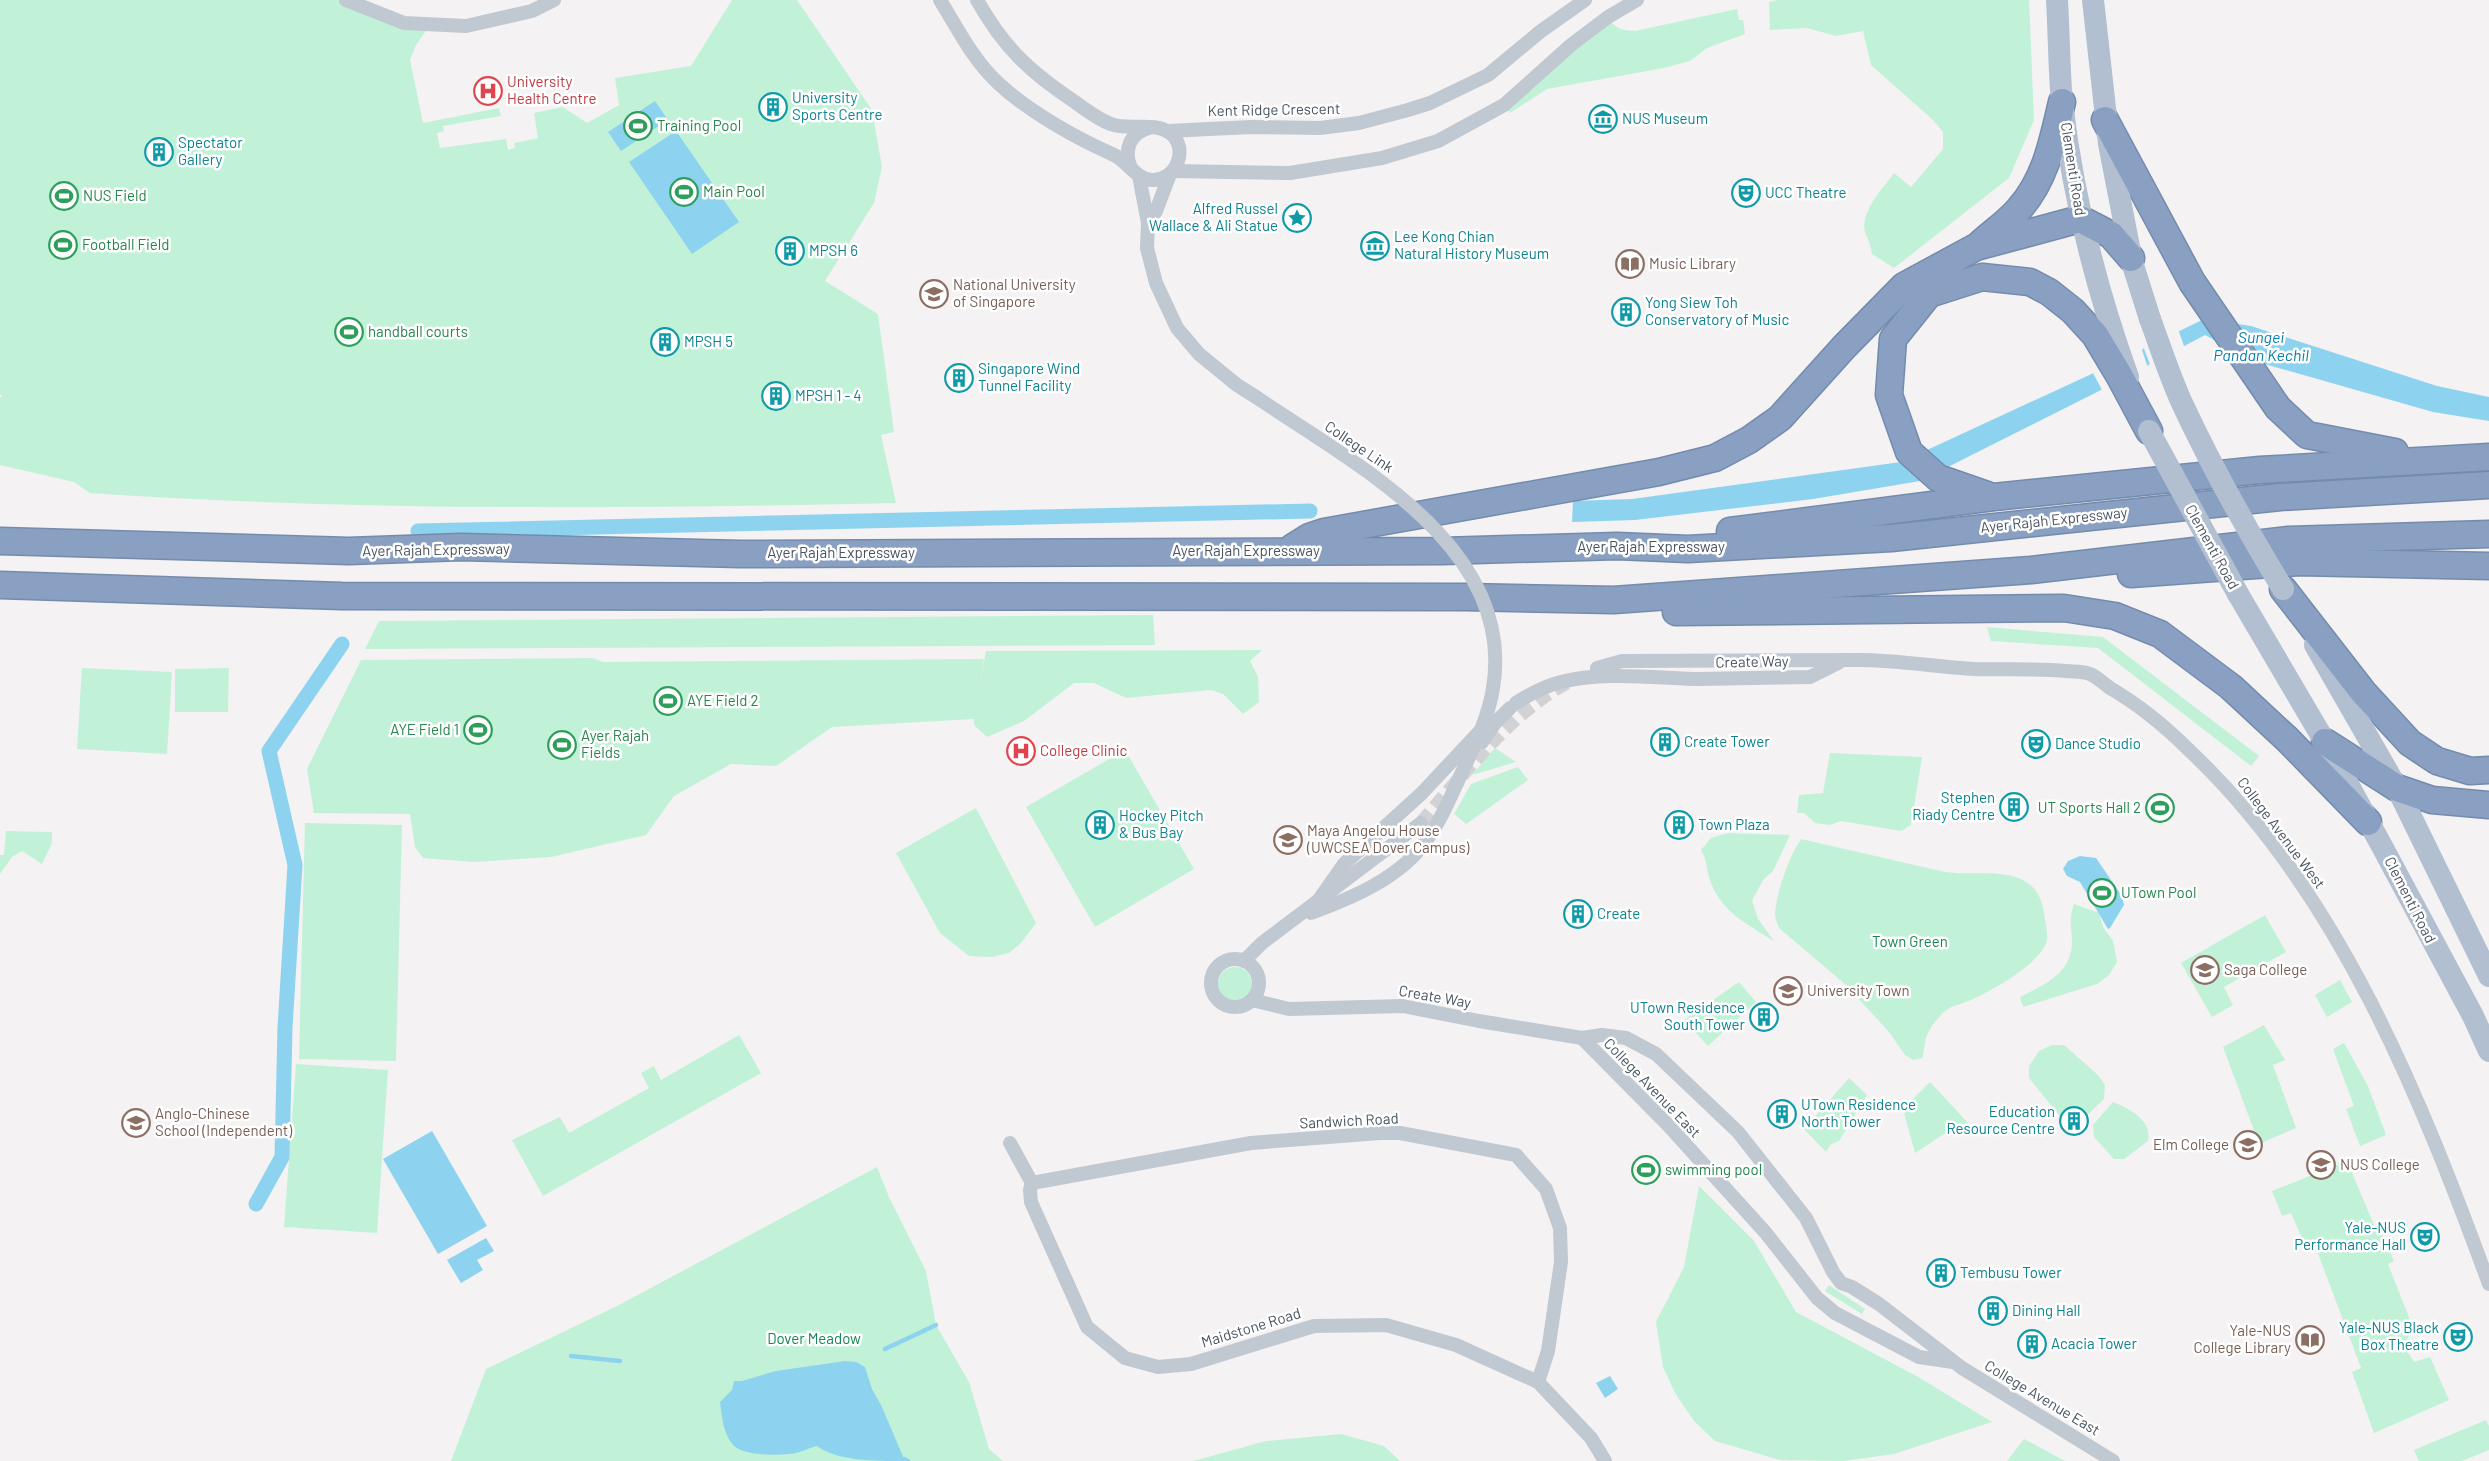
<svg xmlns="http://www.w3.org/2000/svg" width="2489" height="1461" viewBox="0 0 2489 1461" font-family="Barlow,sans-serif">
<rect width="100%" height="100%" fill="#f4f2f2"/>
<g fill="#c1f2d8">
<path d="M0,0H338L404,23L430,25L416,45L410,60L423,123L499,108L501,116L443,126L444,131L437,133L440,148L506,139L508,150L515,148L514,143L538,138L534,113L563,107L587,123L619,105L615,78L691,66L732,0H797L872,110L882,167L874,203L825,281L878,314L894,432L881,435L896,503C627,509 358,511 90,493L74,482L0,465V398L2,396L0,394Z"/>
<path d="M1778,0H2029L2034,120L2009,178L1894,268L1872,254C1871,245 1868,240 1865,232C1860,211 1883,189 1894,173L1911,187L1943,149V132L1933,120L1871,65L1863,31L1836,36L1807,28L1770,30L1769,2Z"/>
<path d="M1737,9L1739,20H1743L1745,34L1707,48L1690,61L1664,68L1547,89L1510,113L1504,105L1608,17C1615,29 1621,30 1635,31Z"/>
<polygon points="1153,615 1155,645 365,649 379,621"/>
<polygon points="1987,627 2103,637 2259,756 2251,766 2098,648 1991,641"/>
<polygon points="1262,650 1250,661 1258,677 1259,702 1243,714 1223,694 1211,690 1126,698 1094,683 1074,683 1024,721 987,737 974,725 974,719 832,727 776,766 731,764 674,796 646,835 551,857 473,862 423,858 415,847 410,814 314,813 307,769 361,660 593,658 603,662 984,659 980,684 986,651"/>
<polygon points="82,668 172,672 167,754 77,749"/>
<polygon points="229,668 228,712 175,712 175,669"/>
<polygon points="1495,748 1516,762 1472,775"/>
<polygon points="1125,750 1194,869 1095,927 1026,807"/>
<polygon points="1830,753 1922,757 1911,825 1901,831 1841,821 1830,825 1815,823 1804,813 1797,813 1799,795 1823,793"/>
<polygon points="1518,767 1528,780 1466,824 1454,814 1471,784"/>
<polygon points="976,808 1036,923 1021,943 1009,953 992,957 969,956 940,933 896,853"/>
<polygon points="305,823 402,825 396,1061 299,1059"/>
<polygon points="6,831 52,832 52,843 42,864 22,851 12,857 0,874 0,855 4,855"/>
<path d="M1728,833L1790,835L1773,871L1763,880L1752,901L1758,919L1774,941C1748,925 1722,912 1711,883C1706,871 1708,862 1701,850L1711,838Z"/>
<path d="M1801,839L1945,872C1982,877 2037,861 2044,913C2045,921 2048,932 2047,940C2042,963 1991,991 1971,1000C1961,1005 1953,1004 1944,1012C1939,1017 1931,1026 1928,1033C1924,1040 1925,1050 1922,1058L1913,1060L1905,1055L1889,1032L1846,985L1779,928C1777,923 1775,917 1775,913C1777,891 1789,856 1801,839Z"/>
<path d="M2074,904L2099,913L2103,927L2113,941L2117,962L2109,975L2097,984L2023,1007L2020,997C2044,985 2071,974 2072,943C2072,926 2068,922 2074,904Z"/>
<polygon points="2265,915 2286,952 2224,987 2233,1005 2212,1017 2181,963"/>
<circle cx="1235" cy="984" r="17"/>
<polygon points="2340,980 2352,1002 2327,1017 2315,995"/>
<polygon points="1739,982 1756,1002 1708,1046 1684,1020"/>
<polygon points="2264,1025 2285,1060 2273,1065 2296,1128 2259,1144 2223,1047"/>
<polygon points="739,1035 761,1073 543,1196 512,1140 560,1117 569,1133 649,1088 641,1073 654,1066 661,1080"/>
<polygon points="2344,1043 2368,1086 2386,1135 2360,1146 2346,1109 2354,1106 2333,1049"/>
<polygon points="2052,1045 2064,1045 2098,1075 2105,1085 2104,1099 2081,1121 2075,1124 2063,1120 2029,1078 2029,1066 2039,1051"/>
<polygon points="296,1064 388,1070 377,1233 284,1227"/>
<polygon points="1849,1078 1867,1095 1839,1141 1831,1144 1826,1152 1804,1129"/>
<polygon points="1930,1082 1969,1124 1944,1134 1915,1153 1903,1109"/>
<path d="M2113,1102C2130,1109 2152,1120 2148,1141L2124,1159H2114L2094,1137L2093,1125Z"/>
<polygon points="2347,1161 2374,1225 2379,1226 2394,1261 2388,1264 2412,1325 2405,1347 2414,1362 2430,1357 2449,1400 2374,1433 2352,1372 2361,1368 2360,1365 2317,1251 2308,1252 2291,1213 2282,1216 2272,1191"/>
<polygon points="877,1167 889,1197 926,1271 936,1325 969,1382 989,1449 1003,1461 451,1461 486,1369 619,1305"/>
<polygon points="1699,1186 1754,1241 1796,1312 1920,1378 1992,1422 1894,1454 1843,1461 1780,1460 1715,1441 1694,1421 1675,1393 1663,1367 1656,1322 1684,1267"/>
<polygon points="1829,1285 1865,1309 1862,1314 1825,1291"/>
<polygon points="2486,1420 2489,1426 2489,1450 2462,1461 2419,1461 2414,1450"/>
<polygon points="1341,1434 1384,1446 1400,1461 1193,1461 1266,1441"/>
<polygon points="2024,1439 2065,1461 2007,1461"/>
</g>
<g fill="#8dd3f0">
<polygon points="655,101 668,120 621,151 608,132"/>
<polygon points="676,131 739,222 692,254 629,162"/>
<polygon points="2204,319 2251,326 2437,386 2489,397 2489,421 2433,412 2254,361 2205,335 2107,387 1920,481 1813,499 1635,520 1572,522 1573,501 1632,499 1901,462 2098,371"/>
<polygon points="2080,856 2096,858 2122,896 2124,905 2110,928 2108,929 2080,882 2067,876 2063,869 2068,861"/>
<polygon points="432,1131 487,1226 438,1254 383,1159"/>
<polygon points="486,1238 494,1251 477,1260 483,1270 461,1283 447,1260"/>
<path d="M845,1361L856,1362L865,1367L872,1389L882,1407L904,1459L902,1461C875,1461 837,1461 817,1446C809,1448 802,1452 795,1453C782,1456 744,1456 734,1446C723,1434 722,1417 720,1402L732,1390L734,1381H742L776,1371Z"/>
<polygon points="1610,1376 1618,1389 1605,1398 1596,1383"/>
</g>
<g fill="#f4f2f2">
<polygon points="2178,329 2185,349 2151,367 2143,346"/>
<polygon points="2141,347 2148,368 2103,392 2092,371"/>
</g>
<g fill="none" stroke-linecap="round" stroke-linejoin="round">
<g stroke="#8dd3f0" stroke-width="4.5">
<polyline points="885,1349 936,1325"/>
<polyline points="571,1356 620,1361"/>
<polyline points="904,1459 908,1461"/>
</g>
<g stroke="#8dd3f0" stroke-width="15">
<polyline points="418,531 1310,511"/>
<polyline points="256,1204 282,1157 285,1027 295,865 269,751 342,644"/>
</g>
<path stroke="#d2d2d5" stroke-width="14" stroke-dasharray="14 7" stroke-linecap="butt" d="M1421,823C1464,774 1511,711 1570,681"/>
<defs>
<g id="highway">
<polyline points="2105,120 2192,282 2278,408 2307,435 2395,452"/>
<path d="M1981,243C1993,232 2008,222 2019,209C2046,179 2053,140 2062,102"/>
<polyline points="1987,495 1938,478 1909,452 1889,395 1893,339 1929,294 1982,277 2030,282 2049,292 2073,311 2095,335 2119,375 2149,431"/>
<polyline points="1730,531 1994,497 2260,470 2489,457"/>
<polyline points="0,541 349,551 461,547 740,554 1442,551 1617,546 1688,549 1891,538 2280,497 2489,485"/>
<polyline points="1293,547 1309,537 1324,532 1659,472 1715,458 1749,440 1780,418 1844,347 1904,286 1976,247 2080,219 2111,235 2131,258"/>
<polyline points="2131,574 2299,562 2489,566"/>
<polyline points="0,585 342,596 1464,597 1614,600 2031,570 2289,540 2489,534"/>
<polyline points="2283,589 2363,692 2410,743 2437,761 2470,771 2489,770"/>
<polyline points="1676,612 2064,608 2115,616 2160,634 2231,687 2287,739 2368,822"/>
<polyline points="2325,742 2397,788 2432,800 2489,805"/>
</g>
</defs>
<use href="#highway" stroke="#748bae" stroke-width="29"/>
<g stroke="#c0c8d2" stroke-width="14">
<polyline points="346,0 404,23 466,26 532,11 554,0"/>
<path d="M940,0C958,29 973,60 998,83C1029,112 1076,138 1114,155C1127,161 1135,178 1151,180C1176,182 1190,148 1170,133C1154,121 1129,131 1111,124C1099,120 1086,110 1075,102C1030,72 1004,48 977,0"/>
<polyline points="1168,131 1251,127 1320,128 1359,123 1408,110 1430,103 1488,75 1541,31 1585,0"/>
<path d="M1131,168C1123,150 1130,133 1149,128"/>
<polyline points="1173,171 1290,173 1382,158 1438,141 1504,105 1571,45 1608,17 1637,0"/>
<polyline points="1139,176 1148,223 1147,248 1156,283 1177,328 1199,354 1237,385 1256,397"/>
<polyline points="1148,223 1156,211 1170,174"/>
<path d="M1597,668L1622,661C1701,661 1780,660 1859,660C1898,660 1936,667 1975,669C2005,670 2035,668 2066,671C2074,672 2082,671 2090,674C2097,677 2103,683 2110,688C2141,706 2166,727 2191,752C2339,892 2420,1096 2489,1284"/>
<polyline points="1699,679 1810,677 1838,663"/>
<polyline points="1318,901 1344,864 1422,793 1481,730"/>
<path d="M1311,913C1352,898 1400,878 1426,841C1439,823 1448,803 1457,783"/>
<circle cx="1235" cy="983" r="24"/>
<polyline points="1244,961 1262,943 1421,823"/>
<polyline points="1252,1000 1289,1009 1403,1006 1479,1021 1582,1038 1602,1035 1626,1038 1656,1054 1738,1132 1806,1218 1833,1272 1841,1283 1852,1287 1879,1304 1962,1368 2113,1461"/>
<polyline points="1582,1038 1668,1125 1765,1232 1817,1298 1835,1313 1919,1357 1953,1362"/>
<polyline points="1010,1143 1032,1183"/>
<polyline points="1032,1183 1030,1190 1031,1202 1087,1327 1125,1358 1158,1367 1191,1364 1314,1326 1386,1325 1456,1345 1538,1382 1591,1438 1605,1461"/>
<polyline points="1032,1183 1251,1143 1380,1133 1400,1133 1516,1155 1546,1189 1560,1228 1561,1262 1548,1351 1538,1382"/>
</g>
<g stroke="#b1bfd1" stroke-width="22">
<path d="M2057,0C2059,34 2059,69 2062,103C2073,197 2096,288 2128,377"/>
<polyline points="2093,0 2109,144 2132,262 2150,319"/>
<polyline points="2238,594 2325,742 2384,850 2473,1016 2489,1051"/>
<polyline points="2315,645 2397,788 2489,976"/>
</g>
<use href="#highway" stroke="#89a0c2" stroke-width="26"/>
<g stroke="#c0c8d2" stroke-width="14">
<path d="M1256,397C1353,463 1517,547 1493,688C1488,721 1471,752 1457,783"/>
<path d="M1516,703C1530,694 1544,686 1561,682C1600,671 1658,678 1699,679"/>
<polyline points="1482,742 1495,723 1510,708"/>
</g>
<g stroke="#b1bfd1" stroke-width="22">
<path d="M2150,319C2160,346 2169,374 2181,401C2211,466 2246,528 2283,589"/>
<polyline points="2149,431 2238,594"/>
</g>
</g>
<defs>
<symbol id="hospital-ring" viewBox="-11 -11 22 22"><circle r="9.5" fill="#fff" stroke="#e0444e" stroke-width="1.5"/><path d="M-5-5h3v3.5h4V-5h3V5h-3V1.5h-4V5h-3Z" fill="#e0444e"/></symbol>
<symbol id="building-ring" viewBox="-11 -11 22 22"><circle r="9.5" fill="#fff" stroke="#0f9aa8" stroke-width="1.5"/><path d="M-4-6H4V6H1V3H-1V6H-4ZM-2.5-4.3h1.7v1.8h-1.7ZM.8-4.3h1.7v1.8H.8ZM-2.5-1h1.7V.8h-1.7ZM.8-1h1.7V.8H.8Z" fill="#0f9aa8"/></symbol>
<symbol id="museum-ring" viewBox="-11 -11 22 22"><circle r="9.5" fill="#fff" stroke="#0f9aa8" stroke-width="1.5"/><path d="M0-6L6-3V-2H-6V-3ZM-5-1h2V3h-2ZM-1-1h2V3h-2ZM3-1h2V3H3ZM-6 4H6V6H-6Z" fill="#0f9aa8"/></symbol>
<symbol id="stadium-ring" viewBox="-11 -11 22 22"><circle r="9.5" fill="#fff" stroke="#2e9e5b" stroke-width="1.5"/><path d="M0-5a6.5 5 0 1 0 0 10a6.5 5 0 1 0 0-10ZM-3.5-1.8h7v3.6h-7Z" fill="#2e9e5b"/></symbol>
<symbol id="theatre-ring" viewBox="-11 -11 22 22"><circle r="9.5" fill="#fff" stroke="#0f9aa8" stroke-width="1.5"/><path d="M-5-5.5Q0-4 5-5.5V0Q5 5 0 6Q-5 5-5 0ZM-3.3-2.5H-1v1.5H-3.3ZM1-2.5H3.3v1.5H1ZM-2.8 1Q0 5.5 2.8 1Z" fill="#0f9aa8"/></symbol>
<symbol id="sight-ring" viewBox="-11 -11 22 22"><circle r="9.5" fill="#fff" stroke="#0f9aa8" stroke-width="1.5"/><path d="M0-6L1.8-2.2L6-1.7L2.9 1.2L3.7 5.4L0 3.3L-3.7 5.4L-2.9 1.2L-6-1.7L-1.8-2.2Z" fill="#0f9aa8"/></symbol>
<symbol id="library-ring" viewBox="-11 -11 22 22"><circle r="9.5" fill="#fff" stroke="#8d6e63" stroke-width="1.5"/><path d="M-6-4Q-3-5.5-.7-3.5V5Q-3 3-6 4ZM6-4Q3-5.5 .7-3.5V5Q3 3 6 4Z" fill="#8d6e63"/></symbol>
<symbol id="university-ring" viewBox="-11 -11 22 22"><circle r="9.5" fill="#fff" stroke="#8d6e63" stroke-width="1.5"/><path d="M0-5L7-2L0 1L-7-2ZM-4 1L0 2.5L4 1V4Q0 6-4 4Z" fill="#8d6e63"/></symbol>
<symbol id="school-ring" viewBox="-11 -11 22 22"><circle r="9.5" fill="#fff" stroke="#8d6e63" stroke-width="1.5"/><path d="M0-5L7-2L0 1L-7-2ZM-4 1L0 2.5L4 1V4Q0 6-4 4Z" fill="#8d6e63"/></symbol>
</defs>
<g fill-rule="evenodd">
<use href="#hospital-ring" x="472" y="75" width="32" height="32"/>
<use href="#building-ring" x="757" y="91" width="32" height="32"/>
<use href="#museum-ring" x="1587" y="103" width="32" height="32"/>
<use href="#stadium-ring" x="622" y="110" width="32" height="32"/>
<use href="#building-ring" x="143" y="136" width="32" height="32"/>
<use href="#stadium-ring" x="668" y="176" width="32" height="32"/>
<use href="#theatre-ring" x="1730" y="177" width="32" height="32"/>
<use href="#stadium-ring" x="48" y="180" width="32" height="32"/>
<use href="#sight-ring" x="1281" y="202" width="32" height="32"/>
<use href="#stadium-ring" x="47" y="229" width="32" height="32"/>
<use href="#museum-ring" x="1359" y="230" width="32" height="32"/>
<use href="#building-ring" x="774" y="235" width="32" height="32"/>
<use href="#library-ring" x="1614" y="248" width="32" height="32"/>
<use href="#university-ring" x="918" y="278" width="32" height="32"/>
<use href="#building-ring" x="1610" y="296" width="32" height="32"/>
<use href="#stadium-ring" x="333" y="316" width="32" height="32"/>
<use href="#building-ring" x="649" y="326" width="32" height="32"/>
<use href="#building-ring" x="943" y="362" width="32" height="32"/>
<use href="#building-ring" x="760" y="380" width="32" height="32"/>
<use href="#stadium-ring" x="652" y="685" width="32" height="32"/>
<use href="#stadium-ring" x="462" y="714" width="32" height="32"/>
<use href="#building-ring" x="1649" y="726" width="32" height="32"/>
<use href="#theatre-ring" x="2020" y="728" width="32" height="32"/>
<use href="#stadium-ring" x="546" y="729" width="32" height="32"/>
<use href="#hospital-ring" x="1005" y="735" width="32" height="32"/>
<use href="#building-ring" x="1998" y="791" width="32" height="32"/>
<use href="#stadium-ring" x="2144" y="792" width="32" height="32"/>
<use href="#building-ring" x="1084" y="809" width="32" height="32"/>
<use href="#building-ring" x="1663" y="809" width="32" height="32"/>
<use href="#school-ring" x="1272" y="824" width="32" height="32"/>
<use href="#stadium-ring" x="2086" y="877" width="32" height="32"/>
<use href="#building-ring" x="1562" y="898" width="32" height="32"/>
<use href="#university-ring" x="2189" y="954" width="32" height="32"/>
<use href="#university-ring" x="1772" y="975" width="32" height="32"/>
<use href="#building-ring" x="1748" y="1001" width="32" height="32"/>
<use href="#building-ring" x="1766" y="1098" width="32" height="32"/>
<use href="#building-ring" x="2058" y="1105" width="32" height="32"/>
<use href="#university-ring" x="120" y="1107" width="32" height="32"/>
<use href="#university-ring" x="2232" y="1129" width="32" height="32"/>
<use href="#university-ring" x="2305" y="1149" width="32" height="32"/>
<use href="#stadium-ring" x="1630" y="1154" width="32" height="32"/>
<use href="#theatre-ring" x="2409" y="1221" width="32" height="32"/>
<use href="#building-ring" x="1925" y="1257" width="32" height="32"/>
<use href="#building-ring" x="1977" y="1295" width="32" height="32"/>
<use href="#theatre-ring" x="2442" y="1321" width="32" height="32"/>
<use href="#library-ring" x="2294" y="1324" width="32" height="32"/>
<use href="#building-ring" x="2016" y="1328" width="32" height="32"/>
</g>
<g text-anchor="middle" stroke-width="5" stroke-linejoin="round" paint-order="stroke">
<g font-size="15" fill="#be3a42" stroke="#fff" text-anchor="start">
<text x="507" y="87">University<tspan x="507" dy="17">Health Centre</tspan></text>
<text x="1040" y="756">College Clinic</text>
</g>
<g font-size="15" fill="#0d838f" stroke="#fff" text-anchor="start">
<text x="792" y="103">University<tspan x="792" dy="17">Sports Centre</tspan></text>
<text x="1622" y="124">NUS Museum</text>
<text x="178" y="148">Spectator<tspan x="178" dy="17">Gallery</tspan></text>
<text x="1765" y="198">UCC Theatre</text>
<text x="1278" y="214" text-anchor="end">Alfred Russel<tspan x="1278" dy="17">Wallace &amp; Ali Statue</tspan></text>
<text x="1394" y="242">Lee Kong Chian<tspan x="1394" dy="17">Natural History Museum</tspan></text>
<text x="809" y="256">MPSH 6</text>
<text x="1645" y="308">Yong Siew Toh<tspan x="1645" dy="17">Conservatory of Music</tspan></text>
<text x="684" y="347">MPSH 5</text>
<text x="978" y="374">Singapore Wind<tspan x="978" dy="17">Tunnel Facility</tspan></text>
<text x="795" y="401">MPSH 1 - 4</text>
<text x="1684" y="747">Create Tower</text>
<text x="2055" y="749">Dance Studio</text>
<text x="1995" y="803" text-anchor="end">Stephen<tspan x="1995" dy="17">Riady Centre</tspan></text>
<text x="1119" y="821">Hockey Pitch<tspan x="1119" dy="17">&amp; Bus Bay</tspan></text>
<text x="1698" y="830">Town Plaza</text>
<text x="1597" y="919">Create</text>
<text x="1745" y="1013" text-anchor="end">UTown Residence<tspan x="1745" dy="17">South Tower</tspan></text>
<text x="1801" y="1110">UTown Residence<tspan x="1801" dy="17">North Tower</tspan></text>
<text x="2055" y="1117" text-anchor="end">Education<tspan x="2055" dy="17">Resource Centre</tspan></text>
<text x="2406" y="1233" text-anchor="end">Yale-NUS<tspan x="2406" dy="17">Performance Hall</tspan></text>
<text x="1960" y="1278">Tembusu Tower</text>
<text x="2012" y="1316">Dining Hall</text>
<text x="2439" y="1333" text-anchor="end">Yale-NUS Black<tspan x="2439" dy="17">Box Theatre</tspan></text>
<text x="2051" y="1349">Acacia Tower</text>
</g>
<g font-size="15" fill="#495461" stroke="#fff">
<text transform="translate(1274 110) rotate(-1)" y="5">Kent Ridge Crescent</text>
<text transform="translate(2073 169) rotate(81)" y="5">Clementi Road</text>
<text transform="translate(1359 447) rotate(34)" y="5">College Link</text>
<text transform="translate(2054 520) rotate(-6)" y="5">Ayer Rajah Expressway</text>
<text x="1651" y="552">Ayer Rajah Expressway</text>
<text transform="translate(2212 547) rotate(61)" y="5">Clementi Road</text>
<text transform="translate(436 550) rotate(-1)" y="5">Ayer Rajah Expressway</text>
<text x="1246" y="556">Ayer Rajah Expressway</text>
<text x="841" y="558">Ayer Rajah Expressway</text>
<text transform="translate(1752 662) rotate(-1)" y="5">Create Way</text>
<text transform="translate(2281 833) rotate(53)" y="5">College Avenue West</text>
<text transform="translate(2410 900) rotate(63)" y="5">Clementi Road</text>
<text transform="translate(1435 997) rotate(10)" y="5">Create Way</text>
<text transform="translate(1652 1088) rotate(46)" y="5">College Avenue East</text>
<text transform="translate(1349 1121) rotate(-3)" y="5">Sandwich Road</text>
<text transform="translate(1251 1328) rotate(-17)" y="5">Maidstone Road</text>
<text transform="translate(2042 1398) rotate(31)" y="5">College Avenue East</text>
</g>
<g font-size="15" fill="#27864d" stroke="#fff" text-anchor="start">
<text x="657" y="131">Training Pool</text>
<text x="703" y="197">Main Pool</text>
<text x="83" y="201">NUS Field</text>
<text x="82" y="250">Football Field</text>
<text x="368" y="337">handball courts</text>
<text x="687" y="706">AYE Field 2</text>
<text x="459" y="735" text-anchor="end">AYE Field 1</text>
<text x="581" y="741">Ayer Rajah<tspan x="581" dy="17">Fields</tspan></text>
<text x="2141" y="813" text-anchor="end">UT Sports Hall 2</text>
<text x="2121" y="898">UTown Pool</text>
<text x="1665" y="1175">swimming pool</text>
</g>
<g font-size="15" fill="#785e54" stroke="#fff" text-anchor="start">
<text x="1649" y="269">Music Library</text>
<text x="953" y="290">National University<tspan x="953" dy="17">of Singapore</tspan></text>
<text x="1307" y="836">Maya Angelou House<tspan x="1307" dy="17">(UWCSEA Dover Campus)</tspan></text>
<text x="2224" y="975">Saga College</text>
<text x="1807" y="996">University Town</text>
<text x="155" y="1119">Anglo-Chinese<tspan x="155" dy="17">School (Independent)</tspan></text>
<text x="2229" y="1150" text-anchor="end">Elm College</text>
<text x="2340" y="1170">NUS College</text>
<text x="2291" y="1336" text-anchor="end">Yale-NUS<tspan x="2291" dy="17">College Library</tspan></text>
</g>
<g font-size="15" fill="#158757" stroke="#fff">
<text x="1910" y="947">Town Green</text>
<text x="814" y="1344">Dover Meadow</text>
</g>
<g font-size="16" font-style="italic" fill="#087dad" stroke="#fff">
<text x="2261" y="343">Sungei<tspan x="2261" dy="18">Pandan Kechil</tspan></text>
</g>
</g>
</svg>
